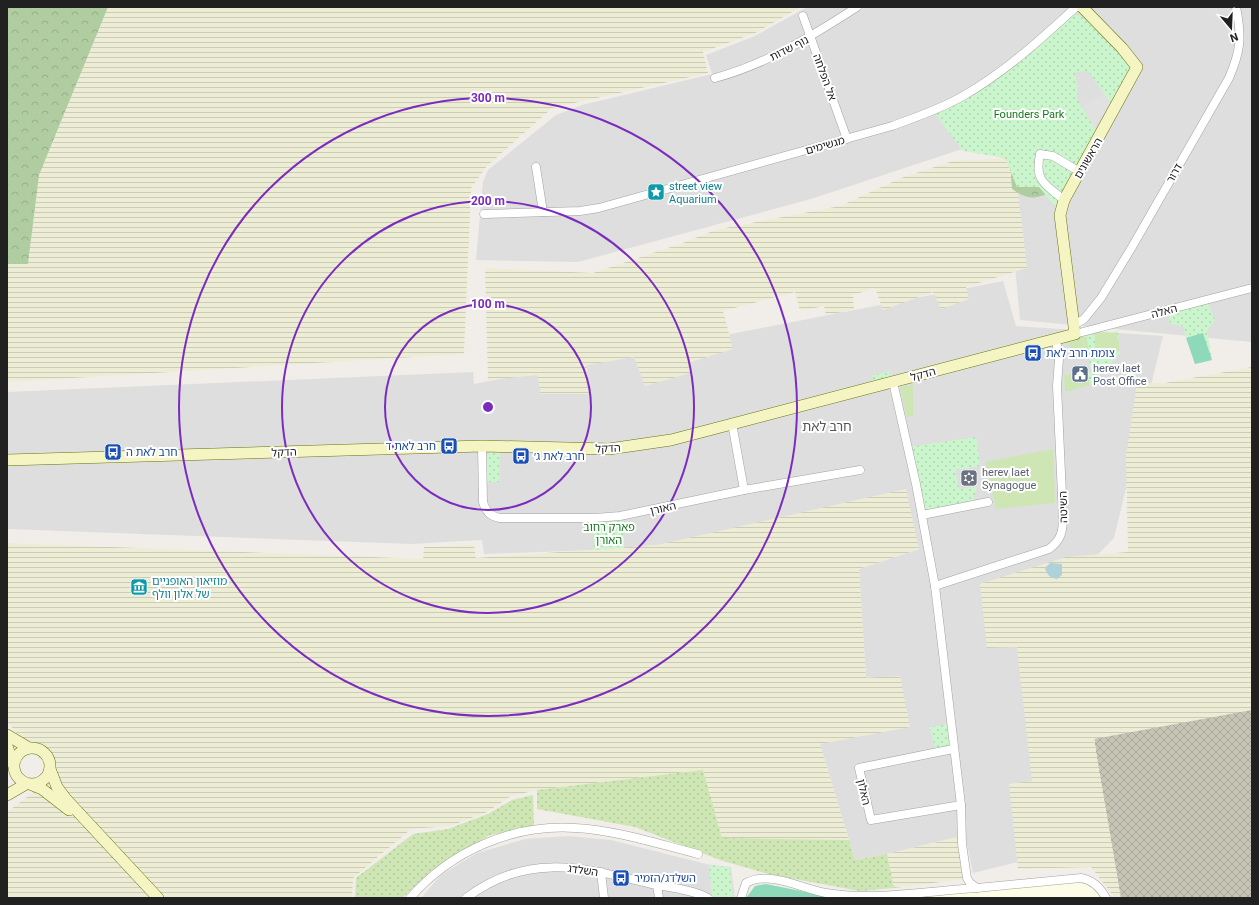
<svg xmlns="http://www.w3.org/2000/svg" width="1259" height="905" viewBox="0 0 1259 905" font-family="Roboto,'Noto Sans Hebrew',sans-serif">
<defs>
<pattern id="construction-cross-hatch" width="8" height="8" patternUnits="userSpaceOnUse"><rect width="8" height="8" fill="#c5c4b5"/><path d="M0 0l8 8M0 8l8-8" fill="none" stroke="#a9a89b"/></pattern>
<pattern id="farmland-rules" width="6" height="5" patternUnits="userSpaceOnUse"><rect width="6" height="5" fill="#ededd6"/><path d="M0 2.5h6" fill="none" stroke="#cbcbb7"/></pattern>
<pattern id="grass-dots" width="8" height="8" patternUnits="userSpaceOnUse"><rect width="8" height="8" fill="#cee6b4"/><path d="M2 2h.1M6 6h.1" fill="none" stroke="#b1c59a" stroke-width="1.8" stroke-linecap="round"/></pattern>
<pattern id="forest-crowns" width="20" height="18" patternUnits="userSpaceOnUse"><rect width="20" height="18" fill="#b0cca1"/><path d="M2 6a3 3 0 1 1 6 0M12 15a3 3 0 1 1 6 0" fill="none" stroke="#97af8a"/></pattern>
<pattern id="park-dots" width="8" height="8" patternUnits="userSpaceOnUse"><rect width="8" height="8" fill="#cbf6cd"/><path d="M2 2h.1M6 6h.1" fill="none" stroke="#aed3b0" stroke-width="1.8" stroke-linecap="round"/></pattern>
</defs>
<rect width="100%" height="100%" fill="#f1eee9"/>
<g fill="#dfdede">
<polygon points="807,7 1252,7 1252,342 1020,320 1005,159 972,148 959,150 811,199 578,262 476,260 483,182 488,170 556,115 582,105 712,74 706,55 755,36"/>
<polygon points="1003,281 1016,326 1163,336 1114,538 1074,579 1018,862 973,873 965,835 887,854 855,860 849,840 820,744 866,678 859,569 919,549 657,545 594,550 484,554 482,540 412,544 7,529 7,392 473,372 474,384"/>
<polygon points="568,836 611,840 706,864 731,867 735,898 421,898 441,875 477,853 525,839"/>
</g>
<polygon fill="#fdfce6" points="1085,882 1095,888 1102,898 891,898 1059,883"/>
<polygon fill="url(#construction-cross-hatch)" points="1252,556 1252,898 1114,898 1076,589"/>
<g fill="url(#farmland-rules)">
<polygon points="108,7 801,7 755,33 703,52 708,73 552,108 487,166 471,188 464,354 7,382 7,264 28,263 39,175"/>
<polygon points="1014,158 1027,268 966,287 969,299 941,309 933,292 883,310 875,288 853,295 854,310 826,315 824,306 800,311 795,292 723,311 733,349 688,363 690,373 645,386 634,357 587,365 589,394 541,394 537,375 488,380 485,268 593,273 683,243 715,230 840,206 901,178 953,161"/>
<polygon points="1252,367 1252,710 1094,739 1121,898 1115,898 1091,867 1018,869 1009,784 1032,781 1017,647 987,648 980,584 1066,557 1128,552 1126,457 1137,383 1165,383"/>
<polygon points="906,489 919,549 859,569 866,678 900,676 910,727 820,744 849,840 722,838 703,770 537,790 511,796 487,812 450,826 411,829 353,878 352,898 7,898 7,812 55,776 7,722 7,543 423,559 424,547 474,545 476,558 657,545"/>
<polygon points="959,837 964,879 894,888 887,854"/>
</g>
<g fill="url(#grass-dots)">
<polygon points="703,770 722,838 849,840 855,860 887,854 894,888 860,891 768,874 720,860 635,827 537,809 537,790"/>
<polygon points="533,795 534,826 490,835 432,870 402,898 355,898 356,878 413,834 448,829 488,814 512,800"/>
</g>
<g fill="url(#forest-crowns)">
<polygon points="7,7 108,7 39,175 28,264 7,264"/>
<path d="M1019,164L1049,193C1034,200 1026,199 1012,189L1011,174Z"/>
</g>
<g fill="url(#park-dots)">
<polygon points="1076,13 1110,37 1137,67 1115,109 1088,71 1075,72 1078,96 1076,97 1100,137 1060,212 1039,187 1017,187 1005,158 963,151 933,111 971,95"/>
<polygon points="1208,304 1215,320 1207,330 1212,360 1195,364 1183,326 1170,324 1169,313"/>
<polygon points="1118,331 1120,353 1090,385 1065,392 1064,375 1091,372 1089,356 1076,355 1065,339"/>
<polygon points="889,371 892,382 874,387 872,376"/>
<polygon points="976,437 980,466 955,470 959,489 977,487 972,505 922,515 908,447"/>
<polygon points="491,452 500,453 499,482 487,482 487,456"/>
<polygon points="622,516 624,548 594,550 594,518"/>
<polygon points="951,724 953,749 936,753 930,727"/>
<polygon points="709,865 730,867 733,898 712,898"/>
</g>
<g fill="#cee6b4">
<polygon points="1095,332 1117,333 1120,351 1095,354"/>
<polygon points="1087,337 1089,355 1074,354 1065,339"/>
<polygon points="1088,374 1090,385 1065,392 1064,375"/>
<polygon points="913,385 913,416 907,417 900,387"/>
<polygon points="1053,449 1055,503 996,509 985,462"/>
</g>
<g fill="#8ed9b9">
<polygon points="1203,333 1212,360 1195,364 1186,338"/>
<polygon points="766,884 835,898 746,898 755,886"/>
</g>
<polygon fill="#e1e1e1" points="1104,94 1111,103 1094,128 1083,106"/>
<path fill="#add2da" d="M1050,563L1062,564V575L1057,579C1050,578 1047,575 1045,568Z"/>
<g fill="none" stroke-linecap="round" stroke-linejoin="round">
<defs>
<g id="street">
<polyline points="803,16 847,139"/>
<path d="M715,78C767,64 812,36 857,7"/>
<polyline points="536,167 543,212"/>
<path d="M1064,200C1045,184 1034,181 1040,154L1053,156L1080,172"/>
<path d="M484,214L580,211L599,208L892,126C916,117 941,109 963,96C1005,72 1040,40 1076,7"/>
<path d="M1074,325L1084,319L1101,298L1132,247L1229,78C1241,50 1242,37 1236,7"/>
<polyline points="1075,334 1252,288"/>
<path d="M893,382L916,484L935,586L961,805L962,844L967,878L970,883L977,888L1081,878C1093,880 1100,887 1106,898"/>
<polyline points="732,423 744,490"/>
<path d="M482,446L483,502C486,512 490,516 500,518H595L620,516L744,490L860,470"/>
<polyline points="922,515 988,502"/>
<path d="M935,586L1049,549C1061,540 1063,532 1063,517L1057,386L1059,359L1056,340"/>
<polyline points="953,749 859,768 871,820 961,805"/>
<polyline points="601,872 604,898"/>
<polyline points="657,885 659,898"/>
<path d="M410,898C451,851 512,824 575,828C616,830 658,844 698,854"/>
<path d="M466,898C528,851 584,868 652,884C668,887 694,890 708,898"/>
<path d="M741,898L746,883C770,870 802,889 826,893C875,901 928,891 977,888"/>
</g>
<g id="secondary">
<polyline points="7,460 482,446 609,449 671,440 1075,334 1060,215 1064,200 1137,67 1122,48 1082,7"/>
<polyline points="7,735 29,748"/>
<polyline points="7,746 13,764"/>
<circle cx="32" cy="766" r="18"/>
<polyline points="50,769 57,787 66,799 158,898"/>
<polyline points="32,785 42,789 69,810"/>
<polyline points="7,795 26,784"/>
</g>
</defs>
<use href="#street" stroke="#a2a2a2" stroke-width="9"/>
<use href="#secondary" stroke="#6b720f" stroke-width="12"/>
<use href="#street" stroke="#fff" stroke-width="8"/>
<use href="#secondary" stroke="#f4f5c3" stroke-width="11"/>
</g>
<g fill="none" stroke="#7b2cbf" stroke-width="2">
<circle cx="488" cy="407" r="103"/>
<circle cx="488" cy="407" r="206"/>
<circle cx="488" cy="407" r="309"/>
</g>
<defs>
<symbol id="sight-square" viewBox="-11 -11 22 22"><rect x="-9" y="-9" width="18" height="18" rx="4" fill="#0f9aa8" stroke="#fff"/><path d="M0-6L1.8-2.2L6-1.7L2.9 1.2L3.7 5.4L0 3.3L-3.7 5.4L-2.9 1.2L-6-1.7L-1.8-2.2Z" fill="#fff"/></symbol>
<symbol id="bus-square" viewBox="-11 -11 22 22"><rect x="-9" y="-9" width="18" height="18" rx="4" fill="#1a4fb4" stroke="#fff"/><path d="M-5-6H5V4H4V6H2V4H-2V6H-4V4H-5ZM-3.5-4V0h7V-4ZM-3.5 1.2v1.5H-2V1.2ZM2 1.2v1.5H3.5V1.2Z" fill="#fff"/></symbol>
<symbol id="civic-square" viewBox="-11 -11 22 22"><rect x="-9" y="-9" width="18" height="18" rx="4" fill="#5c6f8a" stroke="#fff"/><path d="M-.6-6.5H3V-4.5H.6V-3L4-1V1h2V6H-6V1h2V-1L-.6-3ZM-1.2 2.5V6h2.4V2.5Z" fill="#fff"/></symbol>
<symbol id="synagogue-square" viewBox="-11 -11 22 22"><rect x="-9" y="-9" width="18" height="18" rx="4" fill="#6b7280" stroke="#fff"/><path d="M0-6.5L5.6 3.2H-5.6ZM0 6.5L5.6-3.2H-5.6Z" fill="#fff"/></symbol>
<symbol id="museum-square" viewBox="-11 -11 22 22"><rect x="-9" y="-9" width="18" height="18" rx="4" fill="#0f9aa8" stroke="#fff"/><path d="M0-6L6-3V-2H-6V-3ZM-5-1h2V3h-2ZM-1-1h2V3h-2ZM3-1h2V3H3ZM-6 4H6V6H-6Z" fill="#fff"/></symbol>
</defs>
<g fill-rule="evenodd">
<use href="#sight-square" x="646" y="182" width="20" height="20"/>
<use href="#bus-square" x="1023" y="343" width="20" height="20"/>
<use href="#civic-square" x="1070" y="364" width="20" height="20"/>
<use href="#bus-square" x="439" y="436" width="20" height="20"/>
<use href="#bus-square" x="103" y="442" width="20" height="20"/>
<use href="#bus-square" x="511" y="446" width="20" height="20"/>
<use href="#synagogue-square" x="959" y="468" width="20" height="20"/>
<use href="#museum-square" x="129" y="577" width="20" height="20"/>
<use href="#bus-square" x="611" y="868" width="20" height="20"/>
</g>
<g text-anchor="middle" stroke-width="4" stroke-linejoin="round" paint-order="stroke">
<g font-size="11" fill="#212121" stroke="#fff">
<text transform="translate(789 48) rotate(-27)" y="4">נוף שדות</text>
<text transform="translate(825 77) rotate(70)" y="4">אל הפלחה</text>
<text transform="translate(825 145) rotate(-16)" y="4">מגשימים</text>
<text transform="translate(1088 158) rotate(-60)" y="4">הראשונים</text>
<text transform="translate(1174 173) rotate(-60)" y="4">דרור</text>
<text transform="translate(1164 311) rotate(-15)" y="4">האלה</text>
<text transform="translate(923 374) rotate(-15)" y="4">הדקל</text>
<text transform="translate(608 448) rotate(-2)" y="4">הדקל</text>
<text transform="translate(284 452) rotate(-2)" y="4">הדקל</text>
<text transform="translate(1063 507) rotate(-91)" y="4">השיטה</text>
<text transform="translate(663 508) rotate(-13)" y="4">האורן</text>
<text transform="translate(864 792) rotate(77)" y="4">האלון</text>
<text transform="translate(583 870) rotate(8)" y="4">השלדג</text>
</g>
<g font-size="11" fill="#15791a" stroke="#fff">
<text x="1029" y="118">Founders Park</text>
<text x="609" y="531">פארק רחוב<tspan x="609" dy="13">האורן</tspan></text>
</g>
<g font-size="11" fill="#0d838f" stroke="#fff" text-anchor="start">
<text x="669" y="190">street view<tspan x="669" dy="13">Aquarium</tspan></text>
<text x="152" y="585">מוזיאון האופניים<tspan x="152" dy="13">של אלון וולף</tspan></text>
</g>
<g font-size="11" fill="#164399" stroke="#fff" text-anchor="start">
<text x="1046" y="357">צומת חרב לאת</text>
<text x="436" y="450" text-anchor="end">חרב לאת ד</text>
<text x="126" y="456">חרב לאת ה</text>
<text x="534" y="460">חרב לאת ג׳</text>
<text x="634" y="882">השלדג/הזמיר</text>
</g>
<g font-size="11" fill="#4e5e75" stroke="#fff" text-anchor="start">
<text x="1093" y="372">herev laet<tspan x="1093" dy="13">Post Office</tspan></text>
</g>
<g font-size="11" fill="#5b616d" stroke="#fff" text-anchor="start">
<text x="982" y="476">herev laet<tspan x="982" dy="13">Synagogue</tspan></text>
</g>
<g font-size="13" fill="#545454" stroke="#fff">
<text x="827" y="431">חרב לאת</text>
</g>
</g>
<circle cx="488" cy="407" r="6" fill="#7b2cbf" stroke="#fff" stroke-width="2"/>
<g font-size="12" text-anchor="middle" font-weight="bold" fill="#7b2cbf" stroke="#fff" stroke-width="4" stroke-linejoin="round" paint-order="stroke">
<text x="488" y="102">300 m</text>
<text x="488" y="205">200 m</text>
<text x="488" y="308">100 m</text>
</g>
<rect width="1259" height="905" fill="none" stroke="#212121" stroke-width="16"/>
<g transform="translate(1231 28) rotate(161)" stroke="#ffffff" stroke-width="3" paint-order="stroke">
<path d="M0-3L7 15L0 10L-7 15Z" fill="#212121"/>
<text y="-6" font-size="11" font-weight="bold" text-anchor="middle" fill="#212121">N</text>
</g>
</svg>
